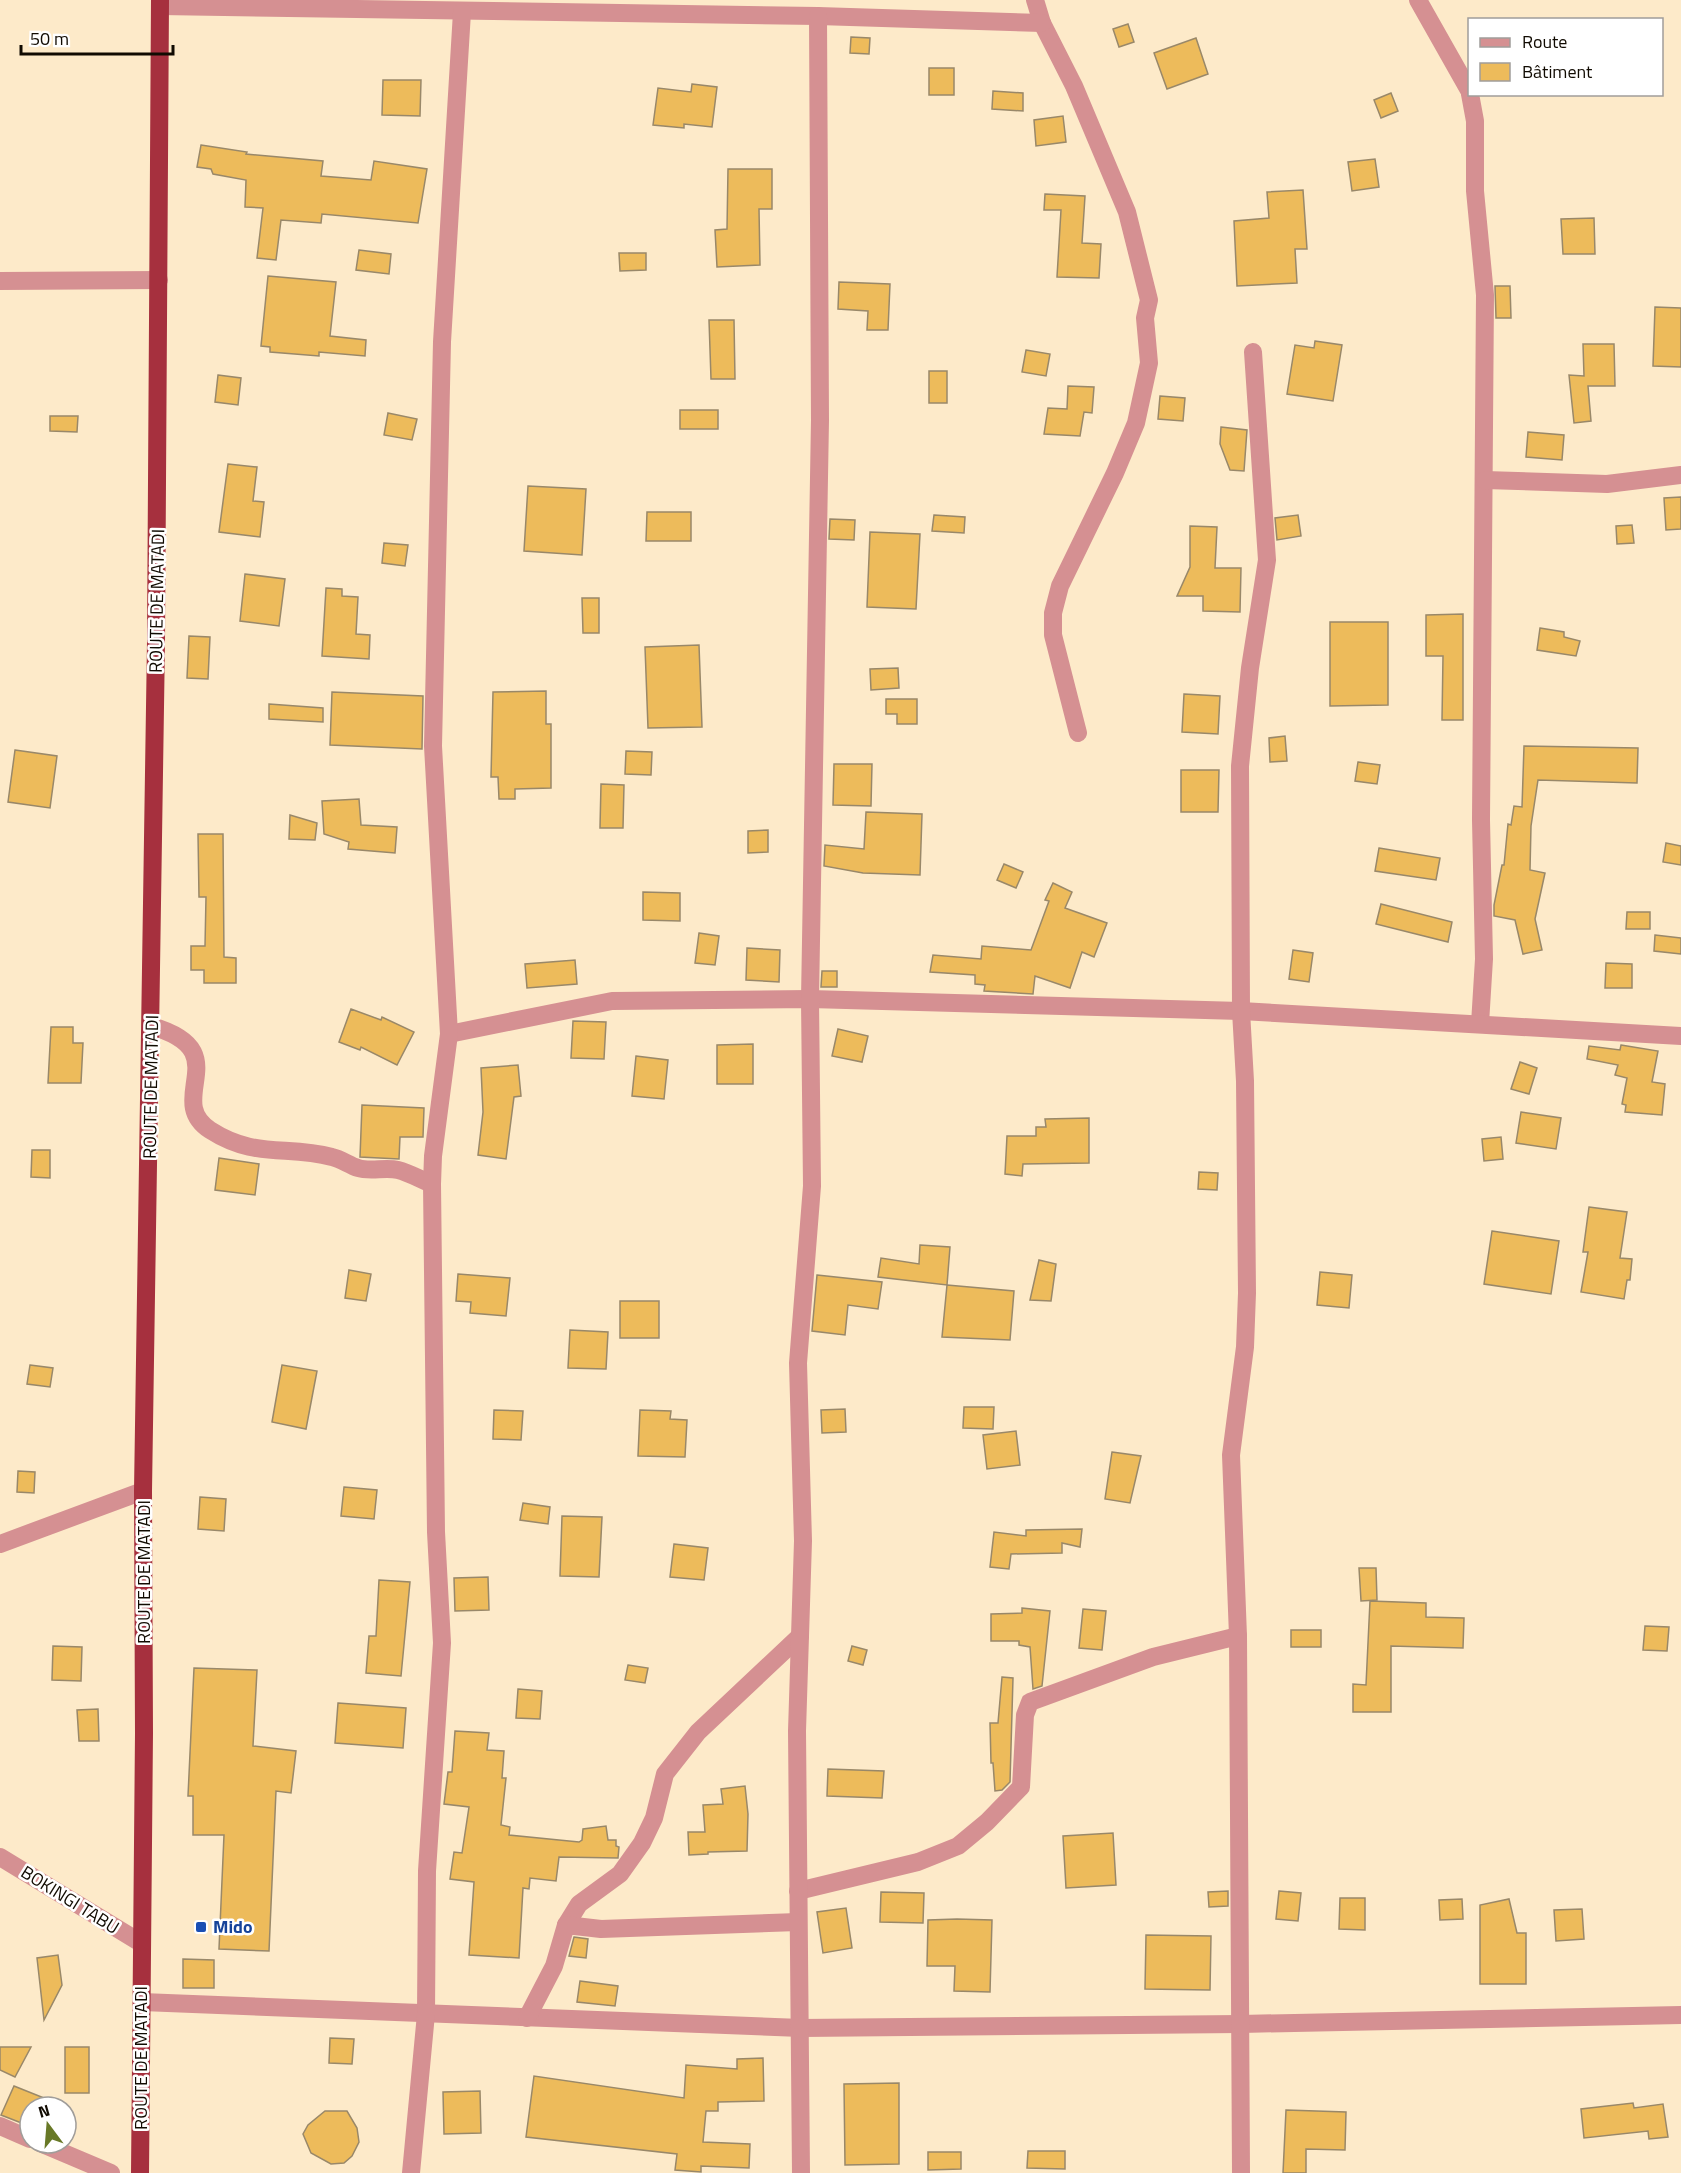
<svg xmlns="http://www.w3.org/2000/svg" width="1681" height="2173" viewBox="0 0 1681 2173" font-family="'Titillium Web',sans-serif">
<rect width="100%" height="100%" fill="#fdeac9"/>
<g fill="#edbb5b" stroke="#998869" stroke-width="1.5">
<polygon points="1128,24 1134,42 1119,47 1113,29"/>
<polygon points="851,37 870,38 869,54 850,53"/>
<polygon points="1196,38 1208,74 1167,89 1154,53"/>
<rect x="929" y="68" width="25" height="27"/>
<polygon points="383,80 421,80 420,116 382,115"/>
<polygon points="692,84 717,87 712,127 684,124 684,128 653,125 658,88 691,92"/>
<polygon points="993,91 1023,93 1023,111 992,109"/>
<polygon points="1391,93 1398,111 1381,118 1374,100"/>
<polygon points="1063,116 1066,142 1036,146 1034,120"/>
<polygon points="201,145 247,152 246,154 323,161 321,176 371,180 374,161 427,169 418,223 322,214 321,223 281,220 276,260 257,258 263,208 245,207 246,180 213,174 211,169 197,167"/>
<polygon points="1375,159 1379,187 1352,191 1348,162"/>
<polygon points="728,169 772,169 772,209 759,209 760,265 717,267 715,230 727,229"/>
<polygon points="1303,190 1307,249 1295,249 1297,283 1237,286 1234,221 1269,218 1267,192"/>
<polygon points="1045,194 1085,196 1082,243 1101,244 1099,278 1057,277 1061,210 1044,210"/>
<polygon points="1594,218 1595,254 1563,254 1561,219"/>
<polygon points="359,250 391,254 389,274 356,270"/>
<polygon points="619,253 646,253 646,270 620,271"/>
<polygon points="268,276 336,282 330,336 366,340 365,356 319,352 319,356 270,352 270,347 261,346"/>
<polygon points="839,282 890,284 888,330 867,330 868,311 838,309"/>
<polygon points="1495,286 1510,286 1511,318 1496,318"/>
<polygon points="1655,307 1681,308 1681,367 1653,366"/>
<polygon points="709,320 734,320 735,379 711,379"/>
<polygon points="1315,341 1342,345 1333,401 1287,394 1295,345 1314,348"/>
<polygon points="1583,344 1614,344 1615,386 1588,386 1591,421 1574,423 1569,375 1584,376"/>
<polygon points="1026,350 1050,354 1046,376 1022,372"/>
<rect x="929" y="371" width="18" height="32"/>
<polygon points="218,375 241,378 238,405 215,402"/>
<polygon points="1068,386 1094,387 1092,413 1084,412 1080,436 1044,434 1048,408 1067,409"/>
<polygon points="1160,396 1185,398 1183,421 1158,419"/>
<rect x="680" y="410" width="38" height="19"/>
<polygon points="388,413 417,419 412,440 384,435"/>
<polygon points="50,416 78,416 77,432 50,431"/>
<polygon points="1221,427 1247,430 1244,471 1230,470 1220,444"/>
<polygon points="1528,432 1564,435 1562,460 1526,457"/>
<polygon points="228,464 257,467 253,501 264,502 260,537 219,532"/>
<polygon points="528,486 586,489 582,555 524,551"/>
<polygon points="1681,497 1681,529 1666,530 1664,498"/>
<polygon points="647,512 691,512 691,541 646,541"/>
<polygon points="934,515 965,517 964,533 932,531"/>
<polygon points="1298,515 1301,536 1277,540 1275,518"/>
<polygon points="830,519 855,520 854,540 829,539"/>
<polygon points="1632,525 1634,543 1617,544 1616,526"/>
<polygon points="1190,526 1217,527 1215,568 1241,568 1240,612 1203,611 1203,596 1177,596 1190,567"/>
<polygon points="870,532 920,534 916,609 867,607"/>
<polygon points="384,543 408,545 405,566 382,563"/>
<polygon points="245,574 285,579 279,626 240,621"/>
<polygon points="326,588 342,589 342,596 358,597 356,634 370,635 369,659 322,656"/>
<polygon points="582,598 599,598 599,633 583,633"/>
<polygon points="1463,614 1463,720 1442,720 1443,656 1426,656 1426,615"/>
<polygon points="1330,622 1388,622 1388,705 1330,706"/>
<polygon points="1540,628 1564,632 1564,637 1580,641 1576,656 1537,650"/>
<polygon points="189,636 210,637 208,679 187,678"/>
<polygon points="699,645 702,727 648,728 645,647"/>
<polygon points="898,668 899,688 871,690 870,669"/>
<polygon points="546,691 546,724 551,724 551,788 515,789 515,799 499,799 498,777 491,777 493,692"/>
<polygon points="332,692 423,696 422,749 330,745"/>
<polygon points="1184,694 1220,696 1218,734 1182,732"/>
<polygon points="886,699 917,699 917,724 897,724 897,714 886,714"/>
<polygon points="269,704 323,708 323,722 269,719"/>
<polygon points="1285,736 1287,761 1270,762 1269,738"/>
<polygon points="1524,746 1638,748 1637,783 1538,780 1531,826 1530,870 1545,873 1535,919 1542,950 1523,954 1515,920 1494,916 1494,905 1502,865 1504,865 1508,824 1511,825 1514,806 1522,807"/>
<polygon points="15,750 57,756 50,808 8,802"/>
<polygon points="626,751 652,752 651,775 625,774"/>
<polygon points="1358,762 1380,765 1377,784 1355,781"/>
<polygon points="834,764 872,764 871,806 833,805"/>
<polygon points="1181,770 1219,770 1218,812 1181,812"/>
<polygon points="601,784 624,785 623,828 600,828"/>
<polygon points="359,799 361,825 397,827 395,853 348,849 349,842 324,834 322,801"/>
<polygon points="866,812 922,814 920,875 863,873 824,866 825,845 864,849"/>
<polygon points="290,815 317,823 315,840 289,839"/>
<polygon points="768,830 768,852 748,853 748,831"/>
<polygon points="198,834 223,834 224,957 236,958 236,983 204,983 204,970 191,970 191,946 205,946 206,897 199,897"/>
<polygon points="1666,843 1681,846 1681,865 1663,862"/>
<polygon points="1379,848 1440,858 1436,880 1375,871"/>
<polygon points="1004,864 1023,872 1016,888 997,880"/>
<polygon points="1053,883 1072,892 1065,908 1107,923 1094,957 1082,952 1070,988 1035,976 1033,994 984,991 985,985 975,984 975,975 930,972 933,955 981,959 982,946 1031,950 1049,901 1045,900"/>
<polygon points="643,892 680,893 680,921 643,920"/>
<polygon points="1381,904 1452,922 1448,942 1376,924"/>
<polygon points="1627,912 1650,912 1650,929 1626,929"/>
<polygon points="699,933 719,936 715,965 695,963"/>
<polygon points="1655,935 1681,938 1681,954 1654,951"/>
<polygon points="747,948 780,950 779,982 746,980"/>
<polygon points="1293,950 1313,953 1309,982 1289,979"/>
<polygon points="575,960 577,984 527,988 525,964"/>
<polygon points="1606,963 1632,964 1632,988 1605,988"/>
<polygon points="822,971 837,971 837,987 821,987"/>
<polygon points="351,1009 381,1020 382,1017 414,1032 397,1065 361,1047 360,1050 339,1042"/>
<polygon points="573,1021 606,1022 604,1059 571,1058"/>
<polygon points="51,1027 73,1027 73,1043 83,1043 81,1083 48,1083"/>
<polygon points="838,1029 868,1036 862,1062 832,1056"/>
<polygon points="753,1044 753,1084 717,1084 717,1045"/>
<polygon points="1621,1045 1658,1051 1652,1082 1665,1084 1662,1115 1625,1112 1626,1105 1622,1104 1627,1078 1615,1075 1618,1065 1587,1059 1589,1046 1620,1050"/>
<polygon points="636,1056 668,1060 664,1099 632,1096"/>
<polygon points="1520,1062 1537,1068 1529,1094 1511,1089"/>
<polygon points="518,1065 521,1096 514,1097 506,1159 478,1155 483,1112 481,1068"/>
<polygon points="362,1105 424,1108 423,1137 400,1137 399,1159 360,1157"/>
<polygon points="1521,1112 1561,1118 1556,1149 1516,1143"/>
<polygon points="1089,1118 1089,1163 1023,1164 1022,1176 1005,1174 1007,1136 1036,1136 1036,1127 1046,1127 1045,1119"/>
<polygon points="1501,1137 1503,1159 1484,1161 1482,1139"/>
<polygon points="32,1150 50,1150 50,1178 31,1177"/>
<polygon points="219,1158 259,1164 255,1195 215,1190"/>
<polygon points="1199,1172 1218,1173 1217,1190 1198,1189"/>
<polygon points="1589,1207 1627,1212 1620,1258 1632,1259 1630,1280 1627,1280 1624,1299 1581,1292 1588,1252 1583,1252"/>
<polygon points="1492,1231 1559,1241 1551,1294 1484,1284"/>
<polygon points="920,1245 950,1247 947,1285 878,1277 881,1258 919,1264"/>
<polygon points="1039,1260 1056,1264 1051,1301 1030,1300"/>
<polygon points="349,1270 371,1274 366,1301 345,1298"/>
<polygon points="1320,1272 1352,1275 1349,1308 1317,1305"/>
<polygon points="458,1274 510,1278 506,1316 470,1313 471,1302 456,1301"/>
<polygon points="817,1275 882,1282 878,1309 848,1305 845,1335 812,1331"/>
<polygon points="947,1285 1014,1291 1010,1340 942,1337"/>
<rect x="620" y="1301" width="39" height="37"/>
<polygon points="570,1330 608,1332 606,1369 568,1368"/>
<polygon points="30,1365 53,1368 50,1387 27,1384"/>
<polygon points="282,1365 317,1371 306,1429 272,1422"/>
<polygon points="964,1407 994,1407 993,1429 963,1428"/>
<polygon points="845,1409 846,1432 822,1433 821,1410"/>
<polygon points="494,1410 523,1411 521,1440 493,1439"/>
<polygon points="640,1410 671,1411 670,1419 687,1420 685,1457 638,1456"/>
<polygon points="1016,1431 1020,1465 987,1469 983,1435"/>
<polygon points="1112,1452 1141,1456 1130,1503 1105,1499"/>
<polygon points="18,1471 35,1472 34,1493 17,1492"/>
<polygon points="344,1487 377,1490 374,1519 341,1516"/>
<polygon points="200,1497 226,1499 224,1531 198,1529"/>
<polygon points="523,1503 550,1507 548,1524 520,1520"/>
<polygon points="562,1516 602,1517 599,1577 560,1576"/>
<polygon points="1082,1529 1080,1547 1062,1543 1062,1553 1011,1554 1009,1569 990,1567 994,1532 1026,1536 1026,1530"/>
<polygon points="674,1544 708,1548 704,1580 670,1577"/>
<polygon points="1359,1568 1376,1568 1377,1600 1361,1601"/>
<polygon points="488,1577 489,1610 455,1611 454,1578"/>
<polygon points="379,1580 410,1582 401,1676 366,1673 369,1636 376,1636"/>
<polygon points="1370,1601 1426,1603 1426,1617 1464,1618 1463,1648 1391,1646 1391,1712 1353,1712 1353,1684 1366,1685"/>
<polygon points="1022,1608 1050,1611 1042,1686 1033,1689 1030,1647 1019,1645 1019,1641 991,1641 991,1614 1022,1613"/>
<polygon points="1083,1609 1106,1611 1102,1650 1079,1648"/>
<polygon points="1645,1626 1669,1627 1667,1651 1643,1650"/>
<rect x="1291" y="1630" width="30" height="17"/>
<polygon points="53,1646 82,1647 81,1681 52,1680"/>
<polygon points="852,1646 867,1650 863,1665 848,1661"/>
<polygon points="628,1665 648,1668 645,1683 625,1680"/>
<polygon points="194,1668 257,1670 253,1746 296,1751 291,1793 276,1791 269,1951 219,1949 224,1835 193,1835 193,1796 188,1796"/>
<polygon points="1002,1677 1013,1678 1010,1782 1002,1790 995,1791 993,1763 991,1763 990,1723 998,1723"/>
<polygon points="518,1689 542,1691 540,1719 516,1718"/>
<polygon points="338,1703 406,1708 403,1748 335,1743"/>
<polygon points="98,1709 99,1741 79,1741 77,1710"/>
<polygon points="455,1731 489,1733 487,1750 504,1751 502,1778 506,1778 501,1825 510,1827 509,1835 579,1842 582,1840 583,1829 606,1826 608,1840 616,1840 616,1846 619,1847 618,1858 559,1857 556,1881 530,1878 529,1889 523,1888 519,1958 469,1955 474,1882 450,1879 454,1852 462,1853 469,1807 444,1804 448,1772 452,1772"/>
<polygon points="828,1769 884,1771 882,1798 827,1796"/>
<polygon points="745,1786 748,1814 747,1851 708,1852 708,1854 689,1855 688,1832 705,1832 703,1805 723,1804 721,1789"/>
<polygon points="1113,1833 1116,1885 1066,1888 1063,1836"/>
<polygon points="1228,1891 1228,1906 1209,1907 1208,1892"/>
<polygon points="1279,1891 1301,1893 1298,1921 1276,1919"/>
<polygon points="881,1892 924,1893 923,1923 880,1922"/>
<polygon points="1340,1898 1365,1898 1365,1930 1339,1929"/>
<polygon points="1462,1899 1463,1919 1440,1920 1439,1900"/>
<polygon points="1509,1899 1517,1933 1526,1933 1526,1984 1480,1984 1480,1905"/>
<polygon points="846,1908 852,1948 823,1953 817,1912"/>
<polygon points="1582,1909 1584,1939 1556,1941 1554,1910"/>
<polygon points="957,1919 992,1920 990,1992 954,1991 955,1966 927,1966 928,1920"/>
<polygon points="1146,1935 1211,1936 1210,1990 1145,1989"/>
<polygon points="574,1937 588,1939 586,1958 569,1956"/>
<polygon points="58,1955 62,1985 44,2020 37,1958"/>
<polygon points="183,1959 214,1960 214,1988 183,1988"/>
<polygon points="580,1981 618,1986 615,2006 577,2002"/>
<polygon points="330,2038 354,2039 352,2064 329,2063"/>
<polygon points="0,2047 31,2047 15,2077 0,2070"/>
<rect x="65" y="2047" width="24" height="46"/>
<polygon points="763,2058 764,2101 718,2102 718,2111 706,2111 703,2142 750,2144 749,2168 701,2166 701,2172 675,2170 677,2154 526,2137 534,2076 684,2098 686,2065 737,2069 737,2059"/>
<polygon points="899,2083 899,2164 845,2165 844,2084"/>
<polygon points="14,2086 64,2106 64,2107 30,2107 24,2124 1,2115"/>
<polygon points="480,2091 481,2133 444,2134 443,2092"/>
<polygon points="1633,2103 1634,2108 1663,2104 1668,2137 1649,2139 1648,2131 1584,2138 1581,2109"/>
<polygon points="1286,2110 1346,2112 1345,2150 1306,2149 1306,2173 1283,2173"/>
<polygon points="325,2111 347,2111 357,2128 359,2142 352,2156 344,2163 331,2164 311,2153 303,2134 308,2125"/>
<polygon points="1028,2151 1065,2151 1065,2169 1027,2168"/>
<polygon points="928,2152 961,2152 961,2169 928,2170"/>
</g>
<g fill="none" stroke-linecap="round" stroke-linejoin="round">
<g stroke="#d59092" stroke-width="18">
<polyline points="1035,0 1042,23 1074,86 1127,212 1149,300 1145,318 1149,363 1136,423 1115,473 1060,586 1053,613 1053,635 1078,733"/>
<polyline points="1418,0 1470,92"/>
<polyline points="160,6 818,16 1042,23"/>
<polyline points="1470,94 1475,121 1475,191 1485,295 1481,820 1484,959 1480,1024"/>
<polyline points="0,281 159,280"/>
<polyline points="1485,480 1607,484 1681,475"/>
<path d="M151,1026C239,1051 163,1099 210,1130C255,1159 286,1145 332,1157C341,1159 349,1165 358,1168C370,1172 385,1167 398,1170C410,1173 421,1180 432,1184"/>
<polyline points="449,1034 612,1001 810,999 1241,1011 1681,1036"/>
<polyline points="0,1544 143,1491"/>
<polyline points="0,1857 141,1943"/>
<polyline points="798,1891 918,1862 958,1846 987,1822 1021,1787 1025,1715 1030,1702 1153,1657 1238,1636"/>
<polyline points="566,1925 579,1904 620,1874 642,1843 654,1818 665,1774 698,1732 800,1636"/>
<polyline points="142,2002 801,2028 1241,2024 1681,2015"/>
<polyline points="527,2018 554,1966 566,1925 601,1929 798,1922"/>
<polyline points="0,2126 30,2139"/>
<polyline points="40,2143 111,2173"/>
<polyline points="411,2173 426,2014 427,1871 442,1643 436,1532 432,1184 433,1156 449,1034 433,746 442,342 462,12"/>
<polyline points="801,2173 797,1731 803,1541 798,1363 812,1186 810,999 820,420 818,16"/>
<polyline points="1241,2173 1238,1636 1231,1455 1245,1347 1247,1293 1245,1081 1241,1011 1240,766 1250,668 1267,560 1253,352"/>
</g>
<polyline stroke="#a6303e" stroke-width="18" points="140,2173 144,1733 143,1491 156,642 160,0"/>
</g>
<rect fill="#1a4fb4" stroke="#fff" stroke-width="2" x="195" y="1921" width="12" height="12" rx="3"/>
<g text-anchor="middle" stroke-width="5" stroke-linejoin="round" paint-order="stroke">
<g font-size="18" fill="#110b02" stroke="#fff">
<text transform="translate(157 601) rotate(-89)" y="6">ROUTE DE MATADI</text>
<text transform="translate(151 1087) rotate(-89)" y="6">ROUTE DE MATADI</text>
<text transform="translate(144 1572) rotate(-90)" y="6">ROUTE DE MATADI</text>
<text transform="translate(70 1900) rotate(32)" y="6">BOKINGI TABU</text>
<text transform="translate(141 2058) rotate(-90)" y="6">ROUTE DE MATADI</text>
</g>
<g font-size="18" font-weight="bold" fill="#164399" stroke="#fff" text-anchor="start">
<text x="213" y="1933">Mido</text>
</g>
</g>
<rect x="1468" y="18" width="195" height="78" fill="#ffffff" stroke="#a09d9a" stroke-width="1.5"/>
<rect x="1480" y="38" width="30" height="9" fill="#d59092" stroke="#a09d9a" stroke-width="1.5"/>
<text x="1522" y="48" font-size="18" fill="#110b02">Route</text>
<rect x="1480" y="63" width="30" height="18" fill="#edbb5b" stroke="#a09d9a" stroke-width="1.5"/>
<text x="1522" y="78" font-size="18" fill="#110b02">Bâtiment</text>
<g transform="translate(48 2125) rotate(344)"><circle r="28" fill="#ffffff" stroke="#a09d9a" stroke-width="1.5"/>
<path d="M0-4.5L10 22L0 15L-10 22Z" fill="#687927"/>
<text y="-9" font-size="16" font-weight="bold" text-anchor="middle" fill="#110b02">N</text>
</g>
<path d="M21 45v9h152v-9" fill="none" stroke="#110b02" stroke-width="3"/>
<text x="30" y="45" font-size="18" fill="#110b02" stroke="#ffffff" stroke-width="4.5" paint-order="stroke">50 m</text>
</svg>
